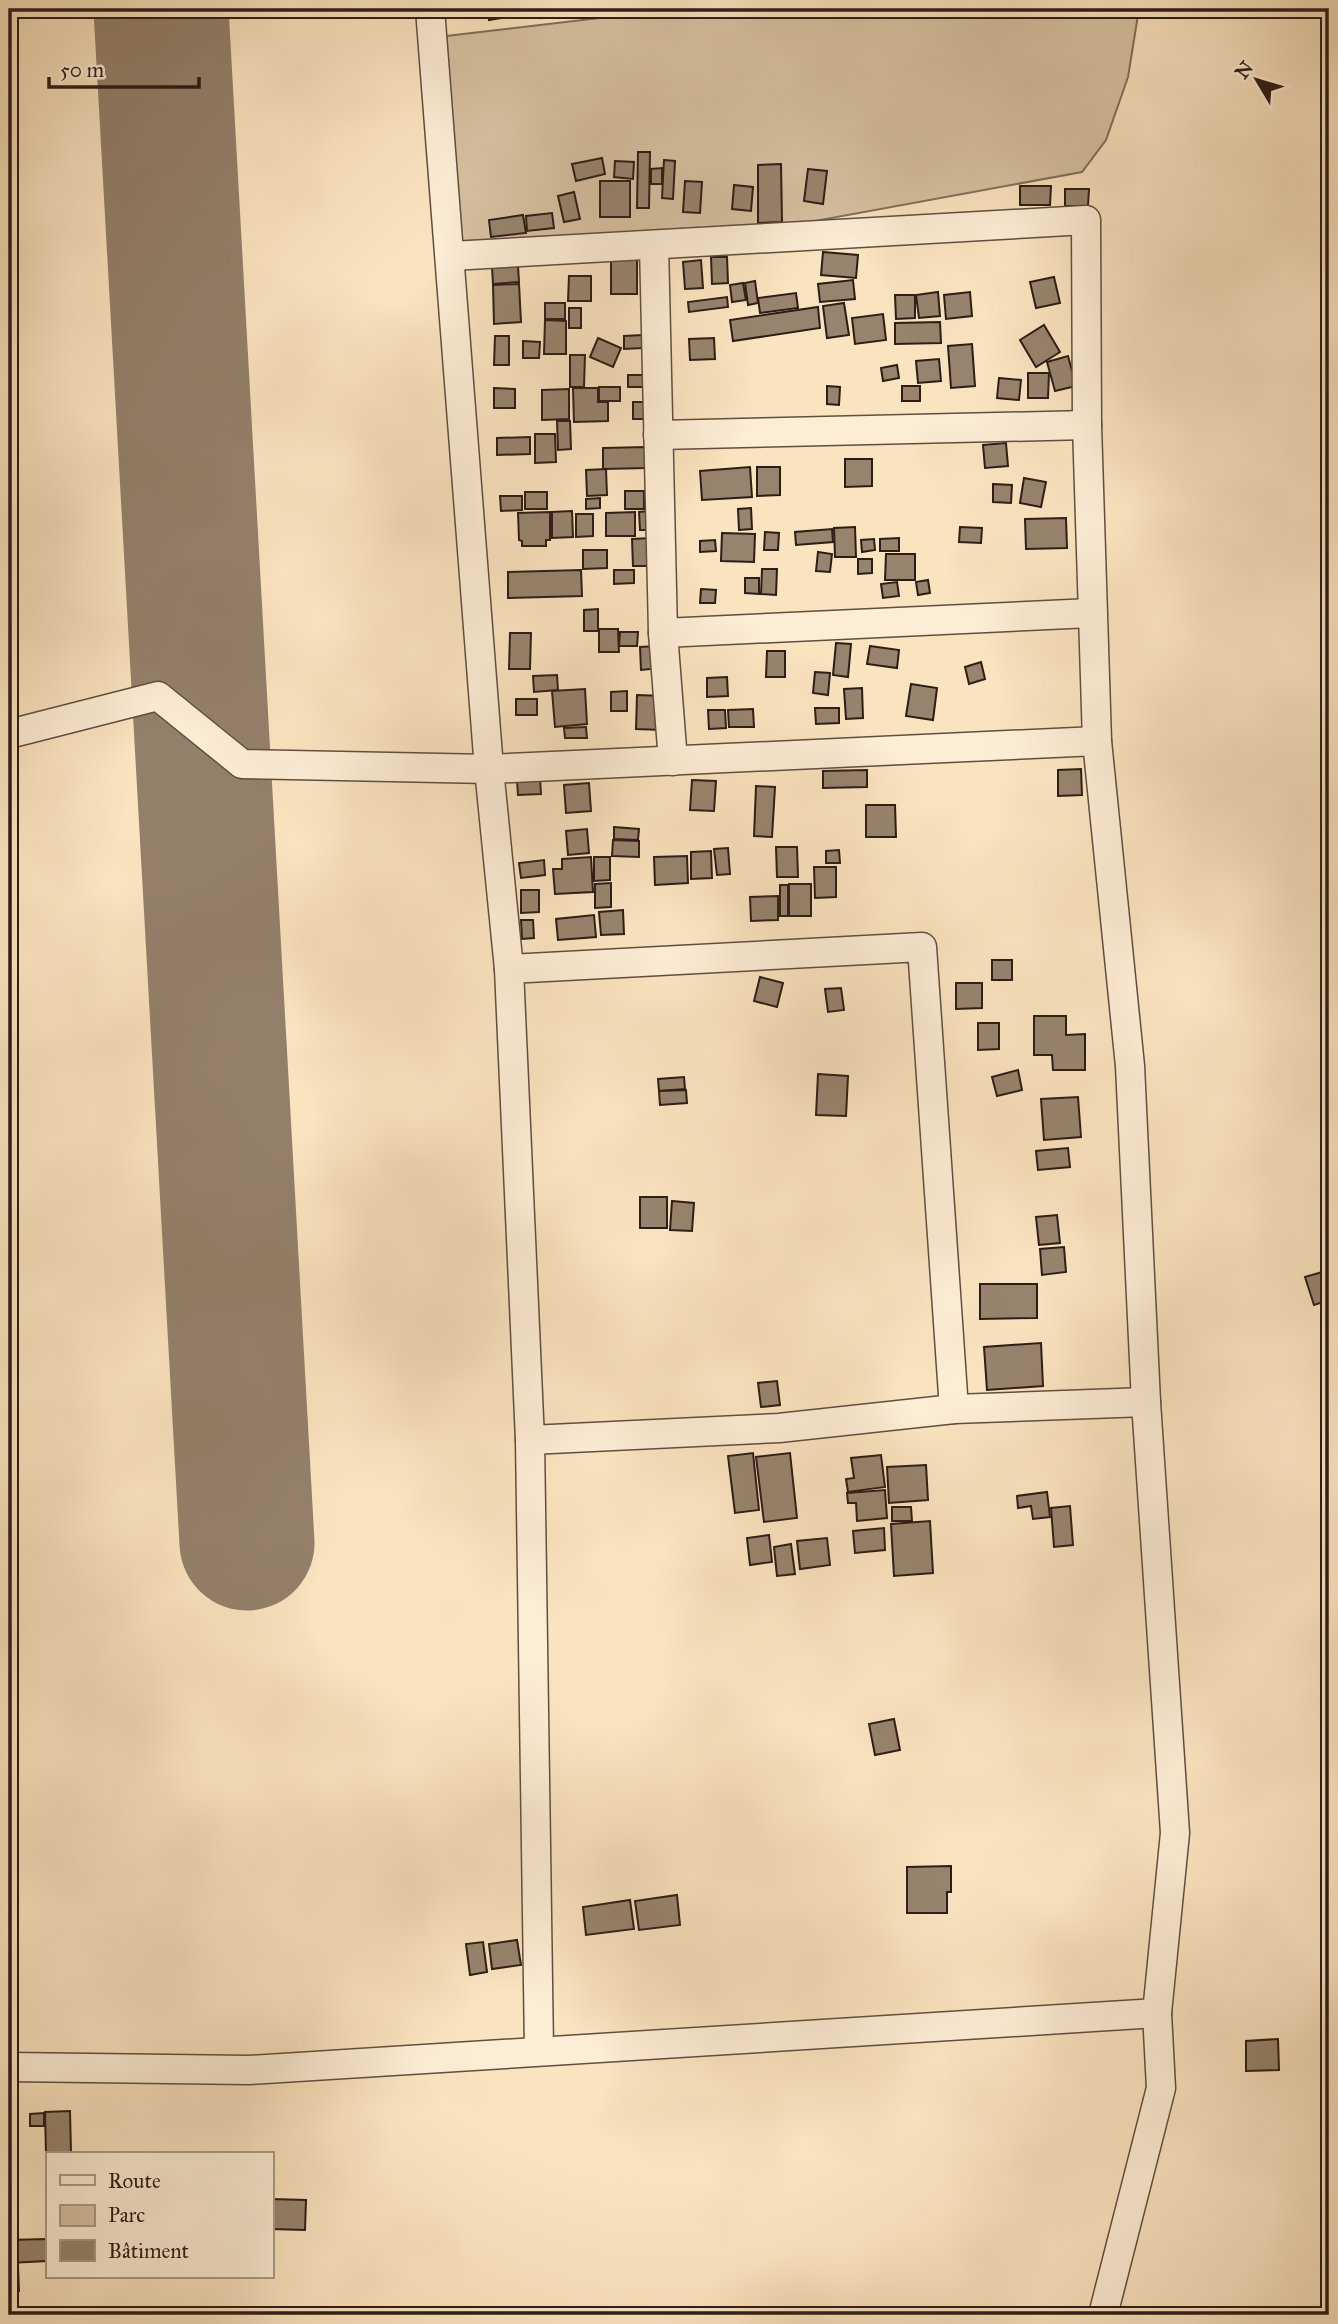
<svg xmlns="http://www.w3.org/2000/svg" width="1338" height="2324" viewBox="0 0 1338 2324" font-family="'IM FELL Great Primer',serif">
<rect width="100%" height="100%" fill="#fae3bf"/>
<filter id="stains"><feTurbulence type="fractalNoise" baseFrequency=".00286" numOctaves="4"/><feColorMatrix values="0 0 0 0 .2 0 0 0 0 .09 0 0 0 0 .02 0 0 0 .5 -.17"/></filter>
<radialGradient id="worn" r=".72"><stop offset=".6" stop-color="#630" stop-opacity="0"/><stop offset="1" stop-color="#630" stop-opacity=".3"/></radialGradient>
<polygon fill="#d7c1a2" stroke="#826f5c" stroke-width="2" points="676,9 1139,9 1128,77 1106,140 1082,172 761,231 455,248 430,38"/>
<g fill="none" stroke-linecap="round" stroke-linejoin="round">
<polyline stroke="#93806b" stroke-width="135" points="161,9 247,1543"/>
</g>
<g fill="#97846e" stroke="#2c1d17" stroke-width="2">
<polygon points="488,9 517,9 518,15 489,20"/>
<polygon points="540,9 557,9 558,15 541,18"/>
<polygon points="638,152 650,152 649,208 637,208"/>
<polygon points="602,158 605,174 576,181 572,164"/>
<polygon points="664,160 675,161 673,199 662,198"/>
<polygon points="615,161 634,162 633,179 614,177"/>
<polygon points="781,164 782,222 758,223 758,165"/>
<polygon points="662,168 662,184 651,184 651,169"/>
<polygon points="808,169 827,171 823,204 804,201"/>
<rect x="600" y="181" width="30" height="36"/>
<polygon points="685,181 702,182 700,213 683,212"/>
<polygon points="734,185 753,187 751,211 732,209"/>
<polygon points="1020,186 1051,186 1050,205 1020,205"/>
<polygon points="1065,189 1089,189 1088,206 1065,206"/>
<polygon points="574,192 580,219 564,222 558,196"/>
<polygon points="552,213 554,228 527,231 526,216"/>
<polygon points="523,215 526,233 491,237 489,220"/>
<polygon points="823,252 858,255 856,278 821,275"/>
<polygon points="711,257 727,257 728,283 712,284"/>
<rect x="611" y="260" width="26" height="34"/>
<polygon points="701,260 703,288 685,289 683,262"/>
<polygon points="518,266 519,282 493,284 492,267"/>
<polygon points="569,276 591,276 591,301 568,301"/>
<polygon points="1054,277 1060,303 1036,308 1030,282"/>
<polygon points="853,280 855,299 820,302 818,284"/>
<polygon points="755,281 758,303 748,305 745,283"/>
<polygon points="743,283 746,300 732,302 730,285"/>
<polygon points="519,284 521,322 494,324 493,285"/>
<polygon points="938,292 940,316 919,318 916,295"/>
<polygon points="970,292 972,316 946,319 944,295"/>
<polygon points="796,293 798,308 760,313 758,298"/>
<polygon points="895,295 915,295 915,318 896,319"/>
<polygon points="727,297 728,307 689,312 688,302"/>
<rect x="545" y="303" width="20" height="16"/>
<polygon points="844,303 849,335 827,338 823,306"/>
<polygon points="818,307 820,328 733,341 730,320"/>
<rect x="569" y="308" width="12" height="20"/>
<polygon points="883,314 886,340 855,344 852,318"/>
<polygon points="545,320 566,321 566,354 544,354"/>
<polygon points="940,322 941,343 895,344 895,323"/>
<polygon points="1044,325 1060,352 1036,367 1020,340"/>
<polygon points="643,335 643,348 624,349 624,336"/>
<polygon points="495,336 509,336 509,365 494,365"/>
<polygon points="598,338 621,348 613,367 590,357"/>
<polygon points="714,338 715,359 690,360 689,339"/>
<polygon points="523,341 540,342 539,358 523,358"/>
<polygon points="972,344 975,386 951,388 948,346"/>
<polygon points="570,355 585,355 584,387 570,387"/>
<polygon points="1068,356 1076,386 1055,391 1047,362"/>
<polygon points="939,359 941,381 918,383 916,361"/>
<polygon points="897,365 899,378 883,381 881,368"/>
<polygon points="1028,373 1049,373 1048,398 1028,398"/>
<rect x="628" y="375" width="19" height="12"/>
<polygon points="999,378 1021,380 1019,400 997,398"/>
<polygon points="827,386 840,387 839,405 827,404"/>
<rect x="902" y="386" width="18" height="15"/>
<rect x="599" y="387" width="21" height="14"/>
<polygon points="494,388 515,389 515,408 494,408"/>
<polygon points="573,388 598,388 598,402 608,402 608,421 574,422"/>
<polygon points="569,389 569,419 542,420 542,390"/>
<rect x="633" y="402" width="11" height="17"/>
<polygon points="557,421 570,421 571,449 558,450"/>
<polygon points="535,434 555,434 556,462 535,463"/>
<polygon points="530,437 530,454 497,455 497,438"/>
<polygon points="1006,443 1008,466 985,468 983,445"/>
<polygon points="646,447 647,468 603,469 603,448"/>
<polygon points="845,459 872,459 872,486 845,487"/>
<polygon points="750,467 752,497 702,500 700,471"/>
<polygon points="757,467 780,467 780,495 757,496"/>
<polygon points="606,469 607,495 587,496 586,470"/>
<polygon points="1024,478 1046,482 1041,507 1020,503"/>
<polygon points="993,484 1012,485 1011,503 993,502"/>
<rect x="625" y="491" width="19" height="18"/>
<rect x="525" y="492" width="22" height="17"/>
<polygon points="500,496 522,496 522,510 501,511"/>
<polygon points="600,498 600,508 586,509 586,499"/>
<polygon points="751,508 752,529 739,530 738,509"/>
<polygon points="572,511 573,537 552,538 552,512"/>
<polygon points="649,511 649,530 640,530 639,512"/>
<polygon points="550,512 550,540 546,540 546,546 522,546 522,541 519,540 518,513"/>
<polygon points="635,512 635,536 606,536 606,513"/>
<polygon points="576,514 593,514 593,536 576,537"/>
<polygon points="1066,518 1067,548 1026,549 1025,519"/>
<polygon points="855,527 856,557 835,557 834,528"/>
<polygon points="960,527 982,528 981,543 959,542"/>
<polygon points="832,529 833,542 796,545 795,532"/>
<polygon points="765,532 779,533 778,550 764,550"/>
<polygon points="722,533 755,534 754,562 721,561"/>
<polygon points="651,538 652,566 633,566 632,539"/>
<polygon points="899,538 899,551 880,551 880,539"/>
<polygon points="874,539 875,550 862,552 861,540"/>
<polygon points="715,540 716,551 700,552 700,541"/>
<polygon points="583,550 607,550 607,568 583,569"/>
<polygon points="818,552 832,554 830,572 816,571"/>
<polygon points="886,554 915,554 915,580 885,580"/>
<polygon points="858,559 872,559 872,573 858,574"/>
<polygon points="762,569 777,569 776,595 761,594"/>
<polygon points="581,570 582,596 508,598 508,572"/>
<polygon points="614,570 634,570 634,583 614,584"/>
<polygon points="745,578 759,578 759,594 745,593"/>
<polygon points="928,580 930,593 918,595 916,582"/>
<polygon points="897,582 899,596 883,598 881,584"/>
<polygon points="701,589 716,590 715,603 700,603"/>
<polygon points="598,609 598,631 584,631 584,610"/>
<polygon points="599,629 618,629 619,652 599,652"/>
<polygon points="620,632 638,632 637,646 619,646"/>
<polygon points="510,633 531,633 530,669 509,669"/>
<polygon points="836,643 851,644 848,677 833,675"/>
<polygon points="658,646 660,668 641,670 640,647"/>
<polygon points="870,646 899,650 897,668 867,664"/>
<polygon points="767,651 785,651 785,677 766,677"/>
<polygon points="981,662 985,679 969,684 965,667"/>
<polygon points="815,672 830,673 828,695 813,693"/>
<polygon points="557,675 558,690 534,692 533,676"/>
<polygon points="727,677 728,696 707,697 707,678"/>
<polygon points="911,684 937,688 933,720 906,716"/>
<polygon points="862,688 863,718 846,719 844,689"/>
<polygon points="585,689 587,724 555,727 552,691"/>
<polygon points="627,691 627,711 611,711 611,692"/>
<polygon points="637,695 663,696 662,730 636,729"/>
<rect x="516" y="699" width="21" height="16"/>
<polygon points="815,708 839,708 839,723 816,724"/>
<polygon points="753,709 754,727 729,727 728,710"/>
<polygon points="708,710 725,710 726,728 709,729"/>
<polygon points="586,727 587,738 565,738 564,728"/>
<polygon points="1081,769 1082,795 1058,796 1058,770"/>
<polygon points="867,770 867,787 823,788 823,771"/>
<polygon points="540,778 541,794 518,795 517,780"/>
<polygon points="692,780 716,781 714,811 690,810"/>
<polygon points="589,783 591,811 566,813 564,785"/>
<polygon points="756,786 775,787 772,837 754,836"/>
<polygon points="866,805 895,805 896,837 866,837"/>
<polygon points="614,827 639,829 638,840 614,839"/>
<polygon points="587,829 589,853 568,855 566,831"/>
<polygon points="613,840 639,841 639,857 612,856"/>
<polygon points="776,847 797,847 798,877 777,877"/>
<polygon points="728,848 730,874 717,875 714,849"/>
<polygon points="839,850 840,863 826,863 826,851"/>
<polygon points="711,851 712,878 691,879 691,852"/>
<polygon points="687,856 688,883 655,885 654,857"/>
<polygon points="591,857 593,892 555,894 553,869 562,869 562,859"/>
<polygon points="594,857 610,857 610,880 594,881"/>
<polygon points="544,860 545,875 521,878 519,863"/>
<polygon points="814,867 836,867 836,897 815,898"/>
<polygon points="611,883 611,907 595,908 595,884"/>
<rect x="789" y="884" width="22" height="32"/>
<rect x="780" y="885" width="8" height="31"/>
<polygon points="521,890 539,890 539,912 521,913"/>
<polygon points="778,896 778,920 751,921 750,897"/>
<polygon points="623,910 624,934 601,935 599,912"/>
<polygon points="594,915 596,937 558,940 556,919"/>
<polygon points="521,920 533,920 534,938 522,939"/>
<rect x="992" y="960" width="20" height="20"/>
<polygon points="760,977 783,983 777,1007 754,1001"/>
<polygon points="956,983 982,983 982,1008 956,1009"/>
<polygon points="841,988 844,1010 828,1012 825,989"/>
<polygon points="1034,1016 1066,1016 1066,1035 1085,1034 1085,1070 1053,1070 1052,1055 1034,1055"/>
<polygon points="978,1023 999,1023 999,1049 978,1050"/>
<polygon points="1018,1070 1022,1090 997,1096 992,1077"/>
<polygon points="818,1074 848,1076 846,1116 816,1115"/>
<polygon points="684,1077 685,1089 659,1091 658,1079"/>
<polygon points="686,1090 687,1103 660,1105 659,1091"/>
<polygon points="1078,1097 1081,1137 1044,1140 1041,1099"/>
<polygon points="1329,1120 1329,1146 1323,1121"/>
<polygon points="1068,1148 1070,1167 1038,1170 1036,1151"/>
<rect x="640" y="1197" width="27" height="31"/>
<polygon points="672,1201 694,1203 692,1231 670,1230"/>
<polygon points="1057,1215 1060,1243 1039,1245 1036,1217"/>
<polygon points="1064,1247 1066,1272 1042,1275 1040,1249"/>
<polygon points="1329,1270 1329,1300 1314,1305 1305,1277"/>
<polygon points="980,1284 1037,1284 1037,1318 980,1319"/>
<polygon points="1041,1343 1043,1386 987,1390 984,1347"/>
<polygon points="777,1381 780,1405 761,1407 758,1383"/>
<polygon points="753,1453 759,1510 735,1513 728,1456"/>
<polygon points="790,1453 797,1518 764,1522 756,1457"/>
<polygon points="881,1455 885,1487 848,1492 846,1479 854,1478 851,1458"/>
<polygon points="926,1465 928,1500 889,1503 887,1467"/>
<polygon points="885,1490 887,1518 857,1521 856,1503 848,1503 847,1493"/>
<polygon points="1047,1492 1050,1517 1033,1519 1031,1506 1018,1508 1017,1496"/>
<polygon points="1070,1506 1073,1545 1054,1547 1051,1508"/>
<polygon points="892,1507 911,1507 912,1521 892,1521"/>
<polygon points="930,1521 933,1573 894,1576 891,1524"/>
<polygon points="884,1528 885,1550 855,1553 853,1531"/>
<polygon points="769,1535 772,1562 750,1565 747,1538"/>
<polygon points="827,1538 830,1565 800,1569 797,1541"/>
<polygon points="791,1544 795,1574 777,1576 774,1547"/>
<polygon points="894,1719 900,1750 875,1755 869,1724"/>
<polygon points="951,1866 951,1892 947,1892 947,1913 907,1913 907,1867"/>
<polygon points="677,1895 680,1925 639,1930 635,1901"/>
<polygon points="630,1900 634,1929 586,1935 583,1907"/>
<polygon points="517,1940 521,1965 492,1969 489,1944"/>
<polygon points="483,1942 487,1972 470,1975 466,1944"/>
<polygon points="1278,2039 1279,2070 1246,2071 1246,2041"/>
<polygon points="70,2111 71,2153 46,2154 45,2112"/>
<polygon points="44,2113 44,2126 30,2126 30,2114"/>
<polygon points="271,2199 306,2200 305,2230 271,2229"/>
<polygon points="46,2239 47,2261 9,2263 9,2240"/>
<polygon points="9,2266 18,2266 19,2291 9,2292"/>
</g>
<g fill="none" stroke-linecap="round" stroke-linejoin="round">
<defs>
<g id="minor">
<polyline points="430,9 489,769 509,969 530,1440 779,1428 954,1409 1146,1402"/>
<polyline points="654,245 663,633 673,761"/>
<polyline points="451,256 1086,220 1087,425 1097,741 1130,1066 1146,1402 1175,1833 1157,2013 1161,2088 1103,2315"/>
<polyline points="658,435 1087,425"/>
<polyline points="663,633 1091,613"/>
<polyline points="9,734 158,696 242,764 489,769 1097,741"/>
<polyline points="509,969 922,947 954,1409"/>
<polyline points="530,1440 539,2050"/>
<polyline points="9,2067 249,2070 1157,2013"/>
</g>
</defs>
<use href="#minor" stroke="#604e41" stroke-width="31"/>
<use href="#minor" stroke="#fcedd5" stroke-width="28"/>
</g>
<rect width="1338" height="2324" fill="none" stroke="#fae3bf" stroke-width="35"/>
<rect x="10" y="10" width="1317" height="2303" fill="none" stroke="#2c1d17" stroke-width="3.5"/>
<rect x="18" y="18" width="1303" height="2289" fill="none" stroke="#2c1d17" stroke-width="2"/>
<rect x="46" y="2152" width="228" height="126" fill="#fcedd5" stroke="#a99a89" stroke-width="2"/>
<rect x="60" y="2175" width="35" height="10" fill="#fcedd5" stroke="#a99a89" stroke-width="2"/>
<text x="108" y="2188" font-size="21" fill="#2c1d17">Route</text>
<rect x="60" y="2205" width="35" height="21" fill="#d7c1a2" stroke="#a99a89" stroke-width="2"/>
<text x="108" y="2222" font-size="21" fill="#2c1d17">Parc</text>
<rect x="60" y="2240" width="35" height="21" fill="#97846e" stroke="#a99a89" stroke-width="2"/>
<text x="108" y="2258" font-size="21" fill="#2c1d17">Bâtiment</text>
<g transform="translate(1257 80) rotate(308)" stroke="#fcedd5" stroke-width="5" paint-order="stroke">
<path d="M0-5L12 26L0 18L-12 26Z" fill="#2c1d17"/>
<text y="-10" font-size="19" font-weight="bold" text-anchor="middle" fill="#2c1d17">N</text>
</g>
<path d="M49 77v10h150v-10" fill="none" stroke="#2c1d17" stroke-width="3.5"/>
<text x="60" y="77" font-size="21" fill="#2c1d17" stroke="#fcedd5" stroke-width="5" paint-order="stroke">50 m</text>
<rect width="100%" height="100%" filter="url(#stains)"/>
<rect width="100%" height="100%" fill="url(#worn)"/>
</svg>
